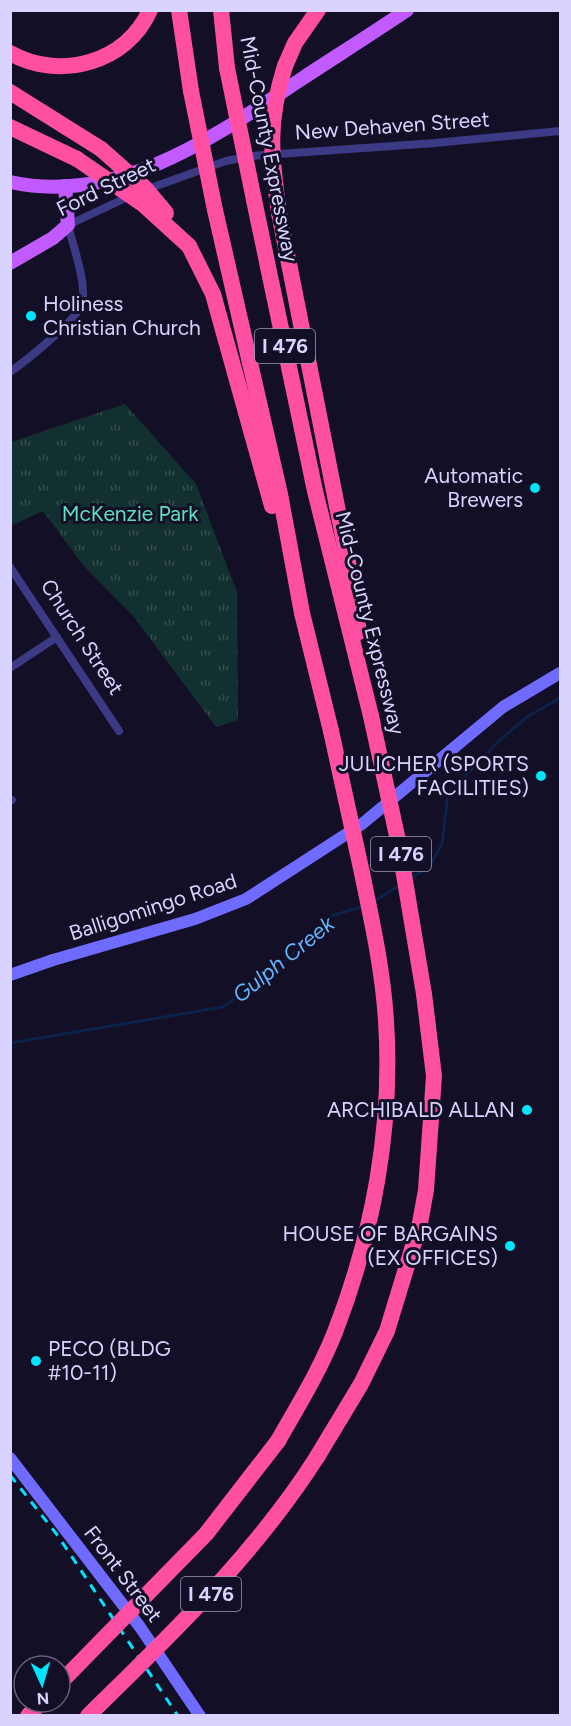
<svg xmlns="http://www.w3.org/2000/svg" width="571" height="1726" viewBox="0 0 571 1726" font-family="Figtree,sans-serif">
<defs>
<pattern id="park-tufts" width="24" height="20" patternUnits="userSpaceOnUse" patternTransform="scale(1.5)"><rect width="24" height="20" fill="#12302f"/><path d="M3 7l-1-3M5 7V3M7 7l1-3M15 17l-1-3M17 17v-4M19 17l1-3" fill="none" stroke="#344d4e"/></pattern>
</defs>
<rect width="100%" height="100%" fill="#130f26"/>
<polygon fill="url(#park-tufts)" points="125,404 196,484 237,592 238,720 216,727 134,617 83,565 43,511 11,526 11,442"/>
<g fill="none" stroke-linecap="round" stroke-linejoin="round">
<g stroke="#0c2248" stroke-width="3">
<polyline points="411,878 429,867 442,844 448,794 500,740 527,717 560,698"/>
<polyline points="373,902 400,885"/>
<polyline points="10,1043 223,1007 289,958 328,917 364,906"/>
</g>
<g stroke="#3d3a85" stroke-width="8">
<polyline points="145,190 226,161 252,156 435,143 560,131"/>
<path d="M10,372C27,360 73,323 81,306C89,288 72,243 68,225L130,196"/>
<polyline points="10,567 119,731"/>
<polyline points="10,668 57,637"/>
<polyline points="10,799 12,800"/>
</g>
<g stroke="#6f6bff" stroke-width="12">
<polyline points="10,975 53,960 195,919 246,899 362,824 503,707 560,673"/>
<polyline points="10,1458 140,1627 200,1716"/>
</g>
<g stroke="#c25bff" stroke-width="14">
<path d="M10,182C120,206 217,135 303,78C338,55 373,33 407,10"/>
<polyline points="10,263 53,238 68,225 65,186"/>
</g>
<g stroke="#ff4fa3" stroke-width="16">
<polyline points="179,10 191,91"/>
<polyline points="221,10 227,68"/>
<path d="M10,53C59,81 127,63 150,10"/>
<polyline points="285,66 295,43 318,10"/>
<polyline points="10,92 101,149"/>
<polyline points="10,127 77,159"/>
<polyline points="254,200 315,491 371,716"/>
<polyline points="215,210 280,494 302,613 331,731"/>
<polyline points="279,213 351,577 359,632"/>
<polyline points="189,246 213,294 272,506"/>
<path d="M278,1441C298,1406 320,1370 335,1332C373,1234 393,1127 386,1021C383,971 372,921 362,873"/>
<polyline points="317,1457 361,1384 387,1331 420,1223 426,1190 434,1076 424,994"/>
<polyline points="28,1716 41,1702"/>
</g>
<polyline stroke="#00e5ff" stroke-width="3" stroke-dasharray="9 8" stroke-linecap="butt" points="10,1475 58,1536 178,1716"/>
<g stroke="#ff4fa3" stroke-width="16">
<polyline points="227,68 254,200"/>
<polyline points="191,91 215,210"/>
<polyline points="101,149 145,188 166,213"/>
<polyline points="77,159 144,205 189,246"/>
<path d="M279,213C271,157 267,122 285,66"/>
<polyline points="371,716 399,845 424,994"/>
<polyline points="331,731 362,873"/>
<polyline points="60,1683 206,1534 278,1441"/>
<path d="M88,1716C171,1634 254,1556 317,1457"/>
</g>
</g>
<g fill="#00e5ff" stroke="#130f26" stroke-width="2">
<circle cx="31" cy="316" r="6"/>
<circle cx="535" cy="488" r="6"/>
<circle cx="541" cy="776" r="6"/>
<circle cx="527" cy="1110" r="6"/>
<circle cx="510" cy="1246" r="6"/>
<circle cx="36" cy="1361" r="6"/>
</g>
<g text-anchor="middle" stroke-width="6" stroke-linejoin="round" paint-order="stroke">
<g fill="#130f26" stroke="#9e99be" stroke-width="1.5">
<rect x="255" y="329" width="60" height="34" rx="4.5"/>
<rect x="371" y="837" width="60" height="34" rx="4.5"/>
<rect x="181" y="1577" width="60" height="34" rx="4.5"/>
</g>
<g font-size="20" font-weight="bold" fill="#d9d4ff">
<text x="285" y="353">I 476</text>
<text x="401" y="861">I 476</text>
<text x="211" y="1601">I 476</text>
</g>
<g font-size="21" fill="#d9d4ff" stroke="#130f26">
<text transform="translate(392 126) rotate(-4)" y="7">New Dehaven Street</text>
<text transform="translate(269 149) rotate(79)" y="7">Mid-County Expressway</text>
<text transform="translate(106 187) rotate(-26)" y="7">Ford Street</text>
<text transform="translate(370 623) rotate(76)" y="7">Mid-County Expressway</text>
<text transform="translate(82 637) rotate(57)" y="7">Church Street</text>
<text transform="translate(153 907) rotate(-18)" y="7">Balligomingo Road</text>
<text transform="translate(123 1574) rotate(53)" y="7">Front Street</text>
</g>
<g font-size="21" fill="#d9d4ff" stroke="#130f26" text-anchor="end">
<text x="43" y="311" text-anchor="start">Holiness<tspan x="43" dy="24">Christian Church</tspan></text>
<text x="523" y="483">Automatic<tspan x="523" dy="24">Brewers</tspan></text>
<text x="529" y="771">JULICHER (SPORTS<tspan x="529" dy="24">FACILITIES)</tspan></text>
<text x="515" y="1117">ARCHIBALD ALLAN</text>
<text x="498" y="1241">HOUSE OF BARGAINS<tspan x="498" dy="24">(EX OFFICES)</tspan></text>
<text x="48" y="1356" text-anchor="start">PECO (BLDG<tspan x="48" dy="24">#10-11)</tspan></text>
</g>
<g font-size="21" fill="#5fe0c0" stroke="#130f26">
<text x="130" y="521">McKenzie Park</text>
</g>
<g font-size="22" font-style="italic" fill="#62b6ff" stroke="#130f26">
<text transform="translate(283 959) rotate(-39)" y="8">Gulph Creek</text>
</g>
</g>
<rect width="571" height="1726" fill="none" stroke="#d9d4ff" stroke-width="24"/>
<g transform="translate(42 1684) rotate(176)"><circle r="28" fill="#130f26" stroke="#625e7d" stroke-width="1.5"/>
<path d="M0-4.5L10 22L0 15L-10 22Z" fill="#00e5ff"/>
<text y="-9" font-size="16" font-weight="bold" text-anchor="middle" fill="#d9d4ff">N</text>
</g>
</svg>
